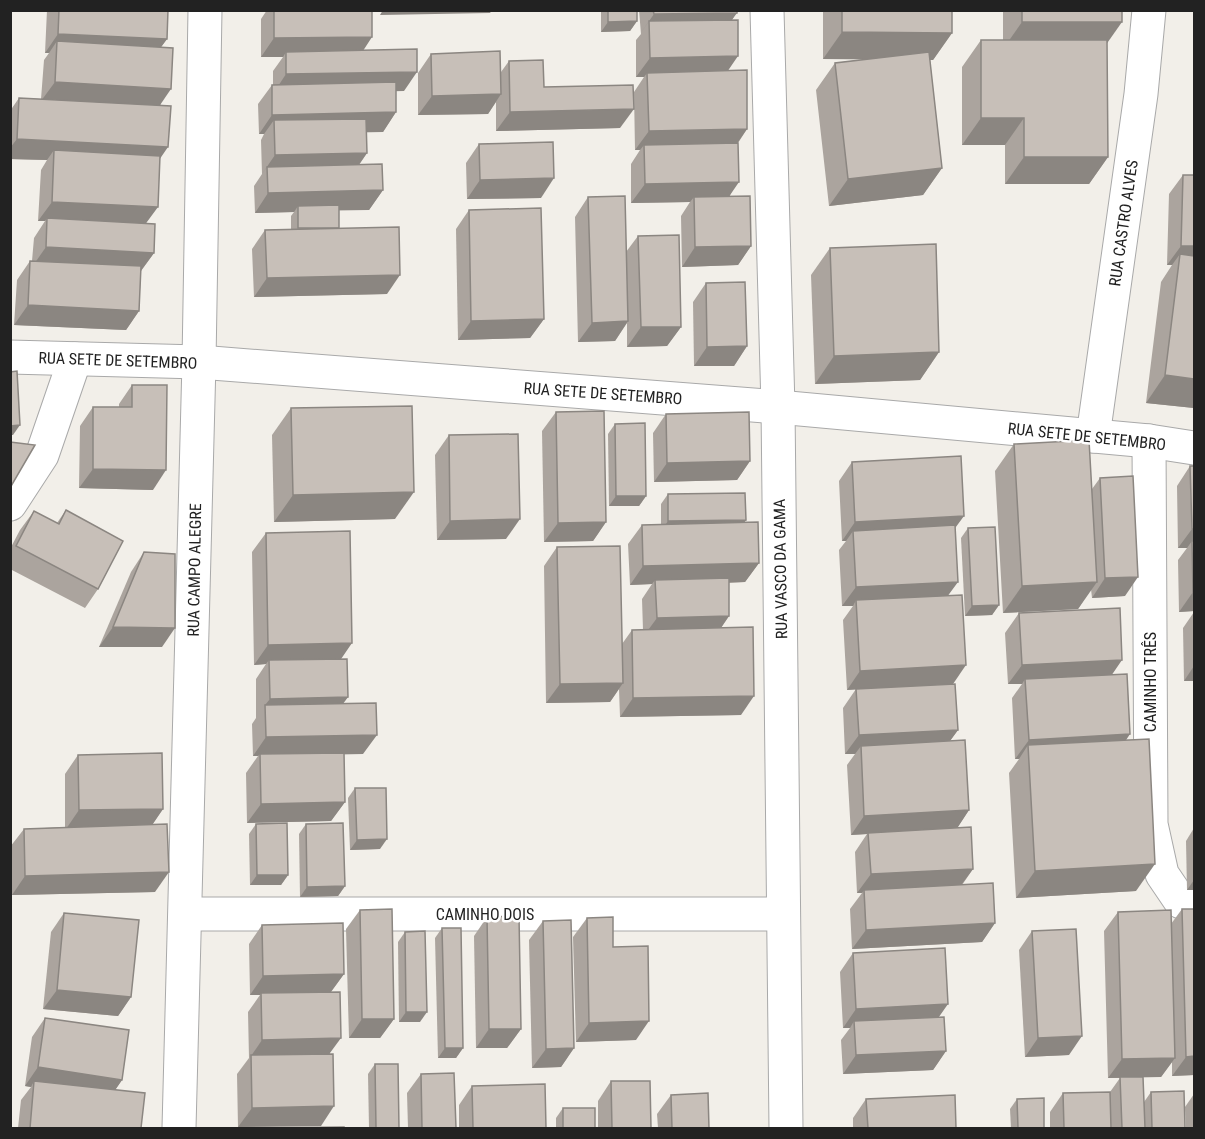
<svg xmlns="http://www.w3.org/2000/svg" width="1205" height="1139" viewBox="0 0 1205 1139" font-family="'Roboto Condensed',sans-serif">
<rect width="100%" height="100%" fill="#f2efe9"/>
<g fill="none" stroke-linecap="round" stroke-linejoin="round">
<defs>
<g id="minor">
<polyline points="767,10 778,407 786,1128"/>
<polyline points="10,357 199,362 778,407 1149,441 1194,448"/>
<polyline points="1093,436 1141,94 1149,10"/>
<polyline points="1149,441 1151,824 1162,874 1181,902 1194,905"/>
<polyline points="10,504 42,455 75,359"/>
<polyline points="186,914 783,914"/>
<polyline points="179,1128 199,362 205,10"/>
</g>
</defs>
<use href="#minor" stroke="#a9a9a9" stroke-width="35"/>
<use href="#minor" stroke="#fff" stroke-width="33"/>
</g>
<g fill="#aba49e">
<polygon points="47,10 168,10 167,39 161,47 160,158 146,223 154,253 141,271 139,311 126,330 14,325 17,280 30,261 32,261 34,238 45,221 38,221 41,170 47,160 10,159 10,111 19,98 41,99 44,60 49,53 45,53"/>
<polygon points="267,10 372,10 363,50 404,91 396,91 396,112 383,132 366,132 367,153 359,165 383,190 369,210 339,210 338,229 387,294 254,297 252,249 265,230 291,229 291,216 294,212 255,213 254,186 262,174 261,140 264,134 259,134 258,104 272,85 273,85 273,71 283,57 261,57 261,19"/>
<polygon points="601,10 637,10 637,21 630,31 601,32"/>
<polygon points="639,10 737,10 732,20 728,71 747,129 738,143 730,196 751,246 738,265 682,267 681,216 690,202 631,203 631,164 640,150 635,150 634,92 644,77 636,77 636,40 641,34"/>
<polygon points="823,10 952,10 952,33 933,60 930,60 942,168 923,195 829,206 816,90 835,63 865,59 823,59"/>
<polygon points="1003,10 1122,10 1107,43 1108,157 1089,184 1005,184 1005,145 962,145 962,67 981,40 1003,40"/>
<polygon points="431,54 501,72 509,61 544,87 620,128 496,131 496,102 488,114 418,115 418,73"/>
<polygon points="479,144 541,198 467,199 466,163"/>
<polygon points="1183,175 1194,408 1146,403 1161,282 1172,265 1167,265 1169,194"/>
<polygon points="588,197 626,252 638,236 681,327 667,346 627,347 627,323 615,341 578,342 575,217"/>
<polygon points="469,210 544,319 530,338 458,340 456,229"/>
<polygon points="830,248 939,352 920,380 815,384 811,275"/>
<polygon points="706,283 747,346 734,366 694,366 693,302"/>
<polygon points="132,385 153,490 79,488 80,426 93,407 119,407 119,404"/>
<polygon points="291,408 395,519 274,522 272,435"/>
<polygon points="556,412 606,522 593,541 544,542 542,431"/>
<polygon points="666,414 750,461 737,480 654,482 653,433"/>
<polygon points="615,424 646,496 639,506 609,506 608,434"/>
<polygon points="449,435 506,539 437,540 435,455"/>
<polygon points="1014,444 1092,489 1100,478 1125,596 1092,598 1091,589 1078,609 1003,613 995,471"/>
<polygon points="852,462 955,528 948,596 953,684 958,730 950,741 969,810 957,828 973,869 962,885 995,923 982,942 852,949 850,909 862,893 857,893 855,852 867,834 851,835 847,765 855,754 845,754 843,708 856,689 847,690 843,620 853,606 842,606 839,550 846,541 842,541 839,481"/>
<polygon points="1190,466 1194,611 1179,612 1178,560 1187,548 1178,548 1177,486"/>
<polygon points="668,494 746,520 744,523 759,563 745,582 729,583 729,616 721,628 741,715 620,717 619,689 610,702 546,703 544,566 557,547 622,644 632,630 643,630 642,599 652,584 630,585 628,544 642,525 661,524 661,504"/>
<polygon points="66,510 98,589 85,608 10,569 10,549 20,530 34,511 57,523"/>
<polygon points="968,528 999,605 992,615 965,616 961,538"/>
<polygon points="266,533 341,659 348,697 343,703 363,754 344,754 345,802 331,821 247,823 246,773 258,756 253,756 252,724 256,718 256,679 266,664 254,665 252,552"/>
<polygon points="144,552 162,647 99,647 131,572"/>
<polygon points="1194,612 1194,681 1184,681 1183,628"/>
<polygon points="1019,613 1112,675 1126,740 1136,891 1016,898 1009,773 1019,759 1015,759 1012,698 1022,684 1008,684 1005,633"/>
<polygon points="78,755 163,809 152,825 155,892 12,895 10,847 24,829 65,827 65,774"/>
<polygon points="355,788 380,849 350,850 348,798"/>
<polygon points="256,824 288,875 281,885 250,885 249,834"/>
<polygon points="306,824 345,886 338,896 300,897 299,834"/>
<polygon points="1194,828 1194,890 1187,890 1186,841"/>
<polygon points="1182,909 1194,909 1194,1075 1172,1076 1172,1062 1161,1077 1143,1077 1144,1102 1151,1092 1185,1128 1050,1128 1050,1112 1063,1093 1110,1092 1120,1078 1108,1078 1104,931 1118,912 1171,924"/>
<polygon points="360,910 394,1019 380,1038 349,1038 346,929"/>
<polygon points="64,913 131,997 118,1016 43,1009 51,932"/>
<polygon points="487,917 521,1029 507,1048 476,1048 474,936"/>
<polygon points="587,918 613,947 636,1040 576,1042 573,937"/>
<polygon points="543,921 574,1048 561,1067 532,1068 529,940"/>
<polygon points="262,925 344,974 331,992 330,1054 321,1126 238,1127 237,1074 249,1058 248,1012 260,995 250,995 249,944"/>
<polygon points="442,928 463,1048 456,1058 438,1058 435,938"/>
<polygon points="1032,931 1069,1055 1025,1057 1019,950"/>
<polygon points="405,932 420,1022 399,1022 398,942"/>
<polygon points="853,953 939,1017 946,1051 933,1070 843,1074 841,1040 850,1028 843,1028 840,972"/>
<polygon points="45,1018 122,1080 115,1090 141,1128 18,1128 21,1100 31,1087 25,1086 32,1037"/>
<polygon points="375,1064 399,1128 369,1128 368,1074"/>
<polygon points="421,1074 456,1128 408,1128 407,1093"/>
<polygon points="611,1081 651,1128 598,1128 598,1101"/>
<polygon points="472,1086 546,1128 459,1128 459,1105"/>
<polygon points="1194,1094 1194,1128 1186,1128 1185,1107"/>
<polygon points="671,1095 709,1128 658,1128 657,1114"/>
<polygon points="866,1099 956,1128 853,1128 853,1118"/>
<polygon points="1017,1099 1044,1128 1011,1128 1010,1109"/>
<polygon points="563,1108 595,1128 556,1128 556,1118"/>
</g>
<g fill="#8b8681">
<polygon points="383,10 492,10 490,13 380,15"/>
<polygon points="737,13 723,32 649,21 640,34 654,14"/>
<polygon points="637,21 630,31 601,32 608,22"/>
<polygon points="1022,22 1122,22 1103,49 1003,49"/>
<polygon points="842,32 952,33 933,60 823,59"/>
<polygon points="58,34 167,39 153,58 57,41 49,53 45,53"/>
<polygon points="372,37 359,57 286,52 283,57 261,57 274,38"/>
<polygon points="738,56 725,75 647,73 644,77 636,77 650,58"/>
<polygon points="417,72 404,91 273,94 286,74"/>
<polygon points="55,82 171,89 158,108 41,101"/>
<polygon points="501,94 488,114 418,115 432,96"/>
<polygon points="634,109 620,128 496,131 510,112"/>
<polygon points="396,112 383,132 275,134 274,120 264,134 259,134 272,115"/>
<polygon points="981,118 1024,118 1005,145 962,145"/>
<polygon points="747,129 734,148 644,145 640,150 635,150 649,131"/>
<polygon points="17,139 168,147 155,166 54,150 47,160 10,159 10,148"/>
<polygon points="367,153 353,173 267,167 262,174 275,155"/>
<polygon points="1024,157 1108,157 1089,184 1005,184"/>
<polygon points="942,168 923,195 829,206 848,179"/>
<polygon points="554,178 541,198 467,199 480,180"/>
<polygon points="739,182 726,201 694,197 690,202 631,203 645,184"/>
<polygon points="383,190 369,210 298,211 298,206 294,212 255,213 268,193"/>
<polygon points="52,202 158,207 144,226 47,218 45,221 38,221"/>
<polygon points="751,246 738,265 682,267 695,247"/>
<polygon points="1181,246 1194,246 1194,266 1180,254 1172,265 1167,265"/>
<polygon points="46,247 154,253 140,272 32,267"/>
<polygon points="400,275 387,294 254,297 267,278"/>
<polygon points="28,305 139,311 126,330 14,325"/>
<polygon points="544,319 530,338 458,340 471,321"/>
<polygon points="628,321 615,341 578,342 592,323"/>
<polygon points="641,327 681,327 667,346 627,347"/>
<polygon points="747,346 734,366 694,366 707,347"/>
<polygon points="939,352 920,380 815,384 834,356"/>
<polygon points="1165,375 1194,379 1194,408 1146,403"/>
<polygon points="20,425 13,435 10,435 10,426"/>
<polygon points="750,461 737,480 654,482 667,463"/>
<polygon points="93,469 166,470 153,490 79,488"/>
<polygon points="414,492 395,519 274,522 293,495"/>
<polygon points="616,496 646,496 639,506 609,506"/>
<polygon points="964,516 950,535 853,531 846,541 842,541 855,522"/>
<polygon points="520,519 506,539 437,540 450,521"/>
<polygon points="746,520 739,530 661,531 668,521"/>
<polygon points="606,522 593,541 544,542 558,523"/>
<polygon points="1192,529 1194,529 1194,547 1192,541 1187,548 1178,548"/>
<polygon points="759,563 745,582 656,584 655,580 652,584 630,585 643,566"/>
<polygon points="1138,577 1125,596 1092,598 1105,578"/>
<polygon points="958,582 944,601 856,600 853,606 842,606 856,587"/>
<polygon points="1097,582 1078,609 1003,613 1022,586"/>
<polygon points="1193,592 1194,592 1194,611 1179,612"/>
<polygon points="999,605 992,615 965,616 972,606"/>
<polygon points="729,616 716,635 643,637 657,618"/>
<polygon points="113,627 175,628 162,647 99,647"/>
<polygon points="352,643 339,662 269,660 266,664 254,665 268,645"/>
<polygon points="1122,660 1109,679 1025,679 1022,684 1008,684 1022,665"/>
<polygon points="966,665 953,684 847,690 860,671"/>
<polygon points="1194,666 1194,681 1184,681"/>
<polygon points="623,683 610,702 546,703 560,684"/>
<polygon points="754,696 741,715 620,717 633,698"/>
<polygon points="348,697 334,716 265,705 270,699"/>
<polygon points="958,730 944,749 861,746 855,754 845,754 859,735"/>
<polygon points="1130,734 1117,754 1028,745 1019,759 1015,759 1029,740"/>
<polygon points="377,735 363,754 260,756 260,754 258,756 253,756 266,737"/>
<polygon points="345,802 331,821 247,823 261,804"/>
<polygon points="163,809 150,828 66,829 79,810"/>
<polygon points="969,810 956,830 868,833 867,834 851,835 864,816"/>
<polygon points="387,839 380,849 350,850 357,840"/>
<polygon points="1155,864 1136,891 1016,898 1035,871"/>
<polygon points="973,869 959,888 864,890 862,893 857,893 871,874"/>
<polygon points="169,872 155,892 12,895 25,876"/>
<polygon points="257,875 288,875 281,885 250,885"/>
<polygon points="1194,880 1194,890 1187,890"/>
<polygon points="345,886 338,896 300,897 307,887"/>
<polygon points="995,923 982,942 852,949 866,930"/>
<polygon points="344,974 330,993 261,993 260,995 250,995 263,976"/>
<polygon points="57,990 131,997 118,1016 43,1009"/>
<polygon points="948,1004 934,1024 854,1021 850,1028 843,1028 856,1009"/>
<polygon points="406,1012 427,1012 420,1022 399,1022"/>
<polygon points="362,1019 394,1019 380,1038 349,1038"/>
<polygon points="649,1021 636,1040 576,1042 589,1023"/>
<polygon points="489,1029 521,1029 507,1048 476,1048"/>
<polygon points="1082,1036 1069,1055 1025,1057 1038,1038"/>
<polygon points="341,1038 327,1057 251,1056 262,1040"/>
<polygon points="445,1048 463,1048 456,1058 438,1058"/>
<polygon points="574,1048 561,1067 532,1068 546,1049"/>
<polygon points="946,1051 933,1070 843,1074 856,1055"/>
<polygon points="1194,1056 1194,1075 1172,1076 1186,1057"/>
<polygon points="1175,1058 1161,1077 1108,1078 1122,1059"/>
<polygon points="38,1067 122,1080 109,1099 34,1081 31,1087 25,1086"/>
<polygon points="334,1106 321,1126 238,1127 252,1108"/>
</g>
<g fill="#c7bfb8" stroke="#8b8681" stroke-width="1.5">
<polygon points="59,10 168,10 167,39 58,34"/>
<polygon points="274,10 372,10 372,37 274,38"/>
<polygon points="608,10 637,10 637,21 608,22"/>
<polygon points="653,10 737,10 737,13 654,14"/>
<polygon points="842,10 952,10 952,33 842,32"/>
<rect x="1022" y="10" width="100" height="12"/>
<polygon points="738,20 738,56 650,58 649,21"/>
<polygon points="981,40 1107,40 1108,157 1024,157 1024,118 981,118"/>
<polygon points="57,41 173,48 171,89 55,82"/>
<polygon points="417,49 417,72 286,74 286,52"/>
<polygon points="500,51 501,94 432,96 431,54"/>
<polygon points="929,52 942,168 848,179 835,63"/>
<polygon points="543,60 544,87 633,85 634,109 510,112 509,61"/>
<polygon points="747,70 747,129 649,131 647,73"/>
<polygon points="396,82 396,112 272,115 272,85"/>
<polygon points="19,98 171,106 168,147 17,139"/>
<polygon points="366,119 367,153 275,155 274,120"/>
<polygon points="553,142 554,178 480,180 479,144"/>
<polygon points="738,143 739,182 645,184 644,145"/>
<polygon points="54,150 160,156 158,207 52,202"/>
<polygon points="382,164 383,190 268,193 267,167"/>
<polygon points="1183,175 1194,175 1194,246 1181,246"/>
<polygon points="625,196 628,321 592,323 588,197"/>
<polygon points="750,196 751,246 695,247 694,197"/>
<polygon points="339,205 339,228 298,228 298,206"/>
<polygon points="541,208 544,319 471,321 469,210"/>
<polygon points="47,218 155,224 154,253 46,247"/>
<polygon points="399,227 400,275 267,278 265,230"/>
<polygon points="679,235 681,327 641,327 638,236"/>
<polygon points="936,244 939,352 834,356 830,248"/>
<polygon points="1180,254 1194,256 1194,379 1165,375"/>
<polygon points="30,261 141,266 139,311 28,305"/>
<polygon points="745,282 747,346 707,347 706,283"/>
<polygon points="17,371 20,425 10,426 10,372"/>
<polygon points="132,385 167,385 166,470 93,469 93,407 132,407"/>
<polygon points="412,406 414,492 293,495 291,408"/>
<polygon points="604,411 606,522 558,523 556,412"/>
<polygon points="749,412 750,461 667,463 666,414"/>
<polygon points="645,423 646,496 616,496 615,424"/>
<polygon points="518,434 520,519 450,521 449,435"/>
<polygon points="1089,440 1097,582 1022,586 1014,444"/>
<polygon points="10,442 35,445 10,488"/>
<polygon points="961,456 964,516 855,522 852,462"/>
<polygon points="1190,466 1194,466 1194,529 1192,529"/>
<polygon points="1133,476 1138,577 1105,578 1100,478"/>
<polygon points="745,493 746,520 668,521 668,494"/>
<polygon points="66,510 123,541 98,589 16,546 34,511 59,524"/>
<polygon points="758,522 759,563 643,566 642,525"/>
<polygon points="955,525 958,582 856,587 853,531"/>
<polygon points="995,527 999,605 972,606 968,528"/>
<polygon points="350,531 352,643 268,645 266,533"/>
<polygon points="1192,541 1194,541 1194,592 1193,592"/>
<polygon points="620,546 623,683 560,684 557,547"/>
<polygon points="144,552 175,554 175,628 113,627"/>
<polygon points="729,578 729,616 657,618 655,580"/>
<polygon points="962,595 966,665 860,671 856,600"/>
<polygon points="1120,608 1122,660 1022,665 1019,613"/>
<polygon points="753,627 754,696 633,698 632,630"/>
<polygon points="347,659 348,697 270,699 269,660"/>
<polygon points="1127,674 1130,734 1029,740 1025,679"/>
<polygon points="955,684 958,730 859,735 856,689"/>
<polygon points="376,703 377,735 266,737 265,705"/>
<polygon points="1149,739 1155,864 1035,871 1028,745"/>
<polygon points="965,740 969,810 864,816 861,746"/>
<polygon points="162,753 163,809 79,810 78,755"/>
<polygon points="344,753 345,802 261,804 260,754"/>
<polygon points="355,788 386,788 387,839 357,840"/>
<polygon points="287,823 288,875 257,875 256,824"/>
<polygon points="343,823 345,886 307,887 306,824"/>
<polygon points="167,824 169,872 25,876 24,829"/>
<polygon points="971,827 973,869 871,874 868,833"/>
<polygon points="993,883 995,923 866,930 864,890"/>
<polygon points="392,909 394,1019 362,1019 360,910"/>
<polygon points="1182,909 1194,909 1194,1056 1186,1057"/>
<polygon points="1171,910 1175,1058 1122,1059 1118,912"/>
<polygon points="64,913 139,920 131,997 57,990"/>
<polygon points="519,916 521,1029 489,1029 487,917"/>
<polygon points="613,917 613,947 648,946 649,1021 589,1023 587,918"/>
<polygon points="571,920 574,1048 546,1049 543,921"/>
<polygon points="343,923 344,974 263,976 262,925"/>
<polygon points="442,928 461,928 463,1048 445,1048"/>
<polygon points="1076,929 1082,1036 1038,1038 1032,931"/>
<polygon points="425,931 427,1012 406,1012 405,932"/>
<polygon points="945,948 948,1004 856,1009 853,953"/>
<polygon points="340,992 341,1038 262,1040 261,993"/>
<polygon points="944,1017 946,1051 856,1055 854,1021"/>
<polygon points="45,1018 129,1030 122,1080 38,1067"/>
<polygon points="333,1054 334,1106 252,1108 251,1055"/>
<polygon points="375,1064 398,1064 399,1128 376,1128"/>
<polygon points="454,1073 456,1128 422,1128 421,1074"/>
<polygon points="1120,1077 1143,1077 1145,1128 1122,1128"/>
<polygon points="34,1081 145,1093 141,1128 30,1128"/>
<polygon points="611,1081 650,1081 651,1128 612,1128"/>
<polygon points="545,1084 546,1128 473,1128 472,1086"/>
<polygon points="1184,1091 1185,1128 1152,1128 1151,1092"/>
<polygon points="1110,1092 1111,1128 1064,1128 1063,1093"/>
<polygon points="708,1093 709,1128 672,1128 671,1095"/>
<polygon points="955,1095 956,1128 868,1128 866,1099"/>
<polygon points="1044,1098 1044,1128 1018,1128 1017,1099"/>
<rect x="563" y="1108" width="32" height="20"/>
<polygon points="344,1127 344,1128 257,1128"/>
</g>
<g text-anchor="middle" stroke-width="5" stroke-linejoin="round" paint-order="stroke">
<g font-size="16" fill="#222" stroke="#fff">
<text transform="translate(1123 223) rotate(-82)" y="6">RUA CASTRO ALVES</text>
<text transform="translate(118 360) rotate(2)" y="6">RUA SETE DE SETEMBRO</text>
<text transform="translate(603 393) rotate(4)" y="6">RUA SETE DE SETEMBRO</text>
<text transform="translate(1087 436) rotate(6)" y="6">RUA SETE DE SETEMBRO</text>
<text transform="translate(780 569) rotate(-91)" y="6">RUA VASCO DA GAMA</text>
<text transform="translate(194 570) rotate(-89)" y="6">RUA CAMPO ALEGRE</text>
<text transform="translate(1150 682) rotate(-90)" y="6">CAMINHO TRÊS</text>
<text x="485" y="920">CAMINHO DOIS</text>
</g>
</g>
<rect width="1205" height="1139" fill="none" stroke="#222222" stroke-width="24"/>
</svg>
